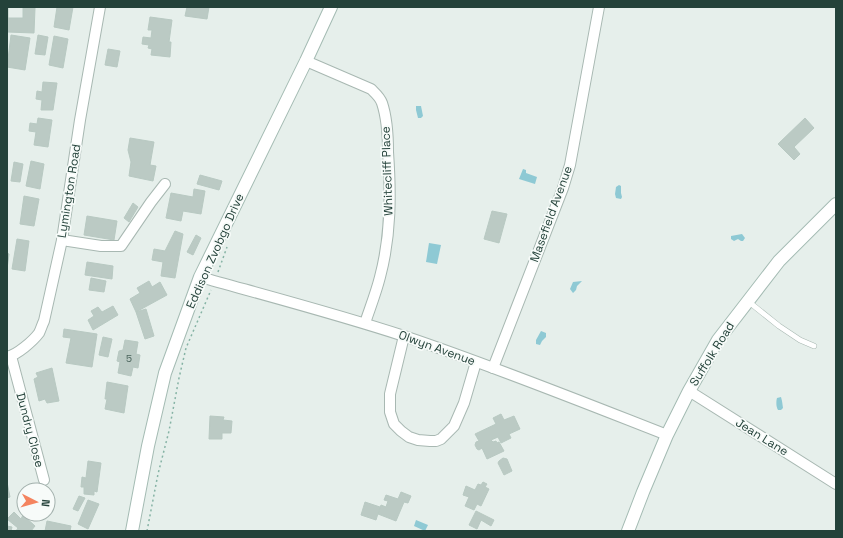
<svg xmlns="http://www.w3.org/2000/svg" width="843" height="538" viewBox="0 0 843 538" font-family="'Space Grotesk',sans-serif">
<rect width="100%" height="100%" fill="#e6efeb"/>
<g fill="#8ec9d4">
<polygon points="416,106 421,106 423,116 421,118 418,118 416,110"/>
<polygon points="523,169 526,170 526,173 537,177 535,184 519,179"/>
<polygon points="619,185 621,186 621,193 622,197 621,199 616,198 615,194 616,187"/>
<polygon points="742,234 745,238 743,241 741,241 738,239 734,241 731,239 731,236"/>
<polygon points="429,243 441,245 437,264 426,262"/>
<polygon points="582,281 577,286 576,290 573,293 570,289 573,282"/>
<polygon points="541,331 546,333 546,337 542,341 540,345 536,344 536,340"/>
<path d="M781,397L782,401L783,408L781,410H778C776,407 776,401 777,398Z"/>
<polygon points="416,520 428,525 425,531 414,526"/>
</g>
<g fill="#bbcac4" stroke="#b8c9c2">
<polygon points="7,7 8,7 8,18 23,18 23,8 35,8 34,33 7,32"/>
<polygon points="57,7 73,7 69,30 54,27"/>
<polygon points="187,7 209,7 207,19 185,16"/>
<polygon points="150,17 172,20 169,42 171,42 170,57 151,55 152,49 148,48 149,45 142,44 143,37 151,38 152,30 148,30"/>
<polygon points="11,35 30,38 25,70 7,67"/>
<polygon points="38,35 48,37 45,55 35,54"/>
<polygon points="54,36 68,39 63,68 49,65"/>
<polygon points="108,49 120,51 117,67 105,65"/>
<polygon points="43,82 57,83 53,110 41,110 42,100 36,99 37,91 42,92"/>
<polygon points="38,118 52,120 48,147 34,145 36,132 29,131 30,123 37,124"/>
<polygon points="805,118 814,128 794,147 800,154 794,160 778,144"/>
<polygon points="130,138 154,142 150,165 156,166 153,181 129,176 131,162 128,150"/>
<polygon points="31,161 44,164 40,189 26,186"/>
<polygon points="14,162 23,164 20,182 11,181"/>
<polygon points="200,175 222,181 219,190 197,184"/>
<polygon points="194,189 205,191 201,214 183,211 181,221 166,218 171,193 193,197"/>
<polygon points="24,196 39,199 34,226 20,224"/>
<polygon points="133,203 138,207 129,222 124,218"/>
<polygon points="492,211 507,214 499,243 484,239"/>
<polygon points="87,216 117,221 114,240 84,235"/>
<polygon points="175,231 183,234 175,278 161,276 163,262 152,260 154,249 165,251"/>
<polygon points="196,235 201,238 193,255 187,252"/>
<polygon points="17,239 29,241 25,271 12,269"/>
<polygon points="7,253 9,254 7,269"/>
<polygon points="87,262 113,266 112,279 85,275"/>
<polygon points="91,278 106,281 104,292 89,290"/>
<polygon points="149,281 152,287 160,282 167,295 136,312 130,299 140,293 137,288"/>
<polygon points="113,306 118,315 93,330 88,320 94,316 91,311 98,307 102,312"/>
<polygon points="146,309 154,336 145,339 136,312"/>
<polygon points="64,329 97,334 92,367 66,363 71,338 63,337"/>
<polygon points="103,337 112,339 108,357 99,355"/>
<polygon points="125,340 138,342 136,354 140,355 138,368 133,367 131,376 118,373 120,362 117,361 119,351 123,350"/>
<polygon points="52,368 59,401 47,403 45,399 39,401 34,379 38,377 36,373"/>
<polygon points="107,382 128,386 124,413 105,409 107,399 105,399"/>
<polygon points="501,414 504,420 514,416 520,429 509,434 511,438 501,443 498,437 491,440 493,442 496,441 497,443 499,442 504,451 487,459 482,448 479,450 477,449 475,445 476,442 479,441 475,434 496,424 493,418"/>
<polygon points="210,416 224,417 223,420 232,421 231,433 222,433 222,439 209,439"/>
<polygon points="503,458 507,459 512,471 504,475 498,463 499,461"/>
<polygon points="88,461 101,463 97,492 94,491 94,495 84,494 84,487 81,487 82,477 86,478"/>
<polygon points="7,482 10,497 7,498"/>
<polygon points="483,482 487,484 485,487 489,489 481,506 477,504 474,510 465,506 469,497 463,495 466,486 475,490 478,484 481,485"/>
<polygon points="401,492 411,496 408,503 404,502 396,521 378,514 381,505 386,507 388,501 384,500 386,495 398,499"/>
<polygon points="79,496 85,498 78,511 73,509"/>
<polygon points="88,500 99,504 88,529 78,524"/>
<polygon points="365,502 380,507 376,520 361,515"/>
<polygon points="476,511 494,520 491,526 481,520 477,529 469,525"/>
<polygon points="14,512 21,519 23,515 35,526 31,531 16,531 18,528 7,519"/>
<polygon points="47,521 71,526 70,531 45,531"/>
<polygon points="7,526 12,527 11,531 7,531"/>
</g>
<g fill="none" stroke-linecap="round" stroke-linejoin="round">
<defs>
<polyline id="lane" points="749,302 779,326 800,340 814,346"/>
<g id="street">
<path d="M306,61L371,89C375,93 380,97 382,103C387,118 388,136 388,152C391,194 391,236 380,277C376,293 370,308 365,323"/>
<polyline points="62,240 101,246 121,246 151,202 165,184"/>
<path d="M200,277C268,296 337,314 404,336C493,366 580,401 667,435"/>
<polyline points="404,336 390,394 390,412 394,424 401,431 409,437 418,440 430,441 436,441 441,439 454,426 464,403 476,362"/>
<polyline points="11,356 44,480"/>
<path d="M7,357C17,355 33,341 39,333C41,329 42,325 44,321L62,240L80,120L100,7"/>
<polyline points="493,368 563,188 570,165 599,7"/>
<polyline points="689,391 836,484"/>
</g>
<g id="secondary">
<polyline points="132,531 148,446 165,373 200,277 306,61 331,7"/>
<polyline points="628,531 643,492 667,435 689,391 718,340 779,261 836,204"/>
</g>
</defs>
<use href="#lane" stroke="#a8b8b2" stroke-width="6"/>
<use href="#street" stroke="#a8b8b2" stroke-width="12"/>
<use href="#secondary" stroke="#a4bbb3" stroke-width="14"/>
<g stroke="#86b3a5" stroke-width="1.5" stroke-dasharray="2 3" stroke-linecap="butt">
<polyline points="218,272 227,247"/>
<polyline points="147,531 158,474 169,431 179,378 186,348 211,290"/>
</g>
<use href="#lane" stroke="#fff" stroke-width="5"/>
<use href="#street" stroke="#fff" stroke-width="10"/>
<use href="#secondary" stroke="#fff" stroke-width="12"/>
</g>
<g text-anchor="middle" stroke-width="3.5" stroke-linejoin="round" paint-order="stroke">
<g font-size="10" fill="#4a645c">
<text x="129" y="362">5</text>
</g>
<g font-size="12" fill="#24423a" stroke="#f7fbf9">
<text transform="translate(387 171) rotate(-92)" y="4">Whitecliff Place</text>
<text transform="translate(69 191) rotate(-81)" y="4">Lymington Road</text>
<text transform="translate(551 214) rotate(-70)" y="4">Masefield Avenue</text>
<text transform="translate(215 251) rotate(-66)" y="4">Eddison Zvobgo Drive</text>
<text transform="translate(437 348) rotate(20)" y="4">Olwyn Avenue</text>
<text transform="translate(712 354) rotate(-58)" y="4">Suffolk Road</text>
<text transform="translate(30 430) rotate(75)" y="4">Dundry Close</text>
<text transform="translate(762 437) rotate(32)" y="4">Jean Lane</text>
</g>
</g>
<rect width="843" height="538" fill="none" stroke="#24423a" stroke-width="16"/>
<g transform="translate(36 502) rotate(96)"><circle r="19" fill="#f7fbf9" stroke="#a3b1ad"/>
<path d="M0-3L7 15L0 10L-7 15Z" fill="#f4845f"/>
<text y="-6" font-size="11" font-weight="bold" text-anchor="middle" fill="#24423a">N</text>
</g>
</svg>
